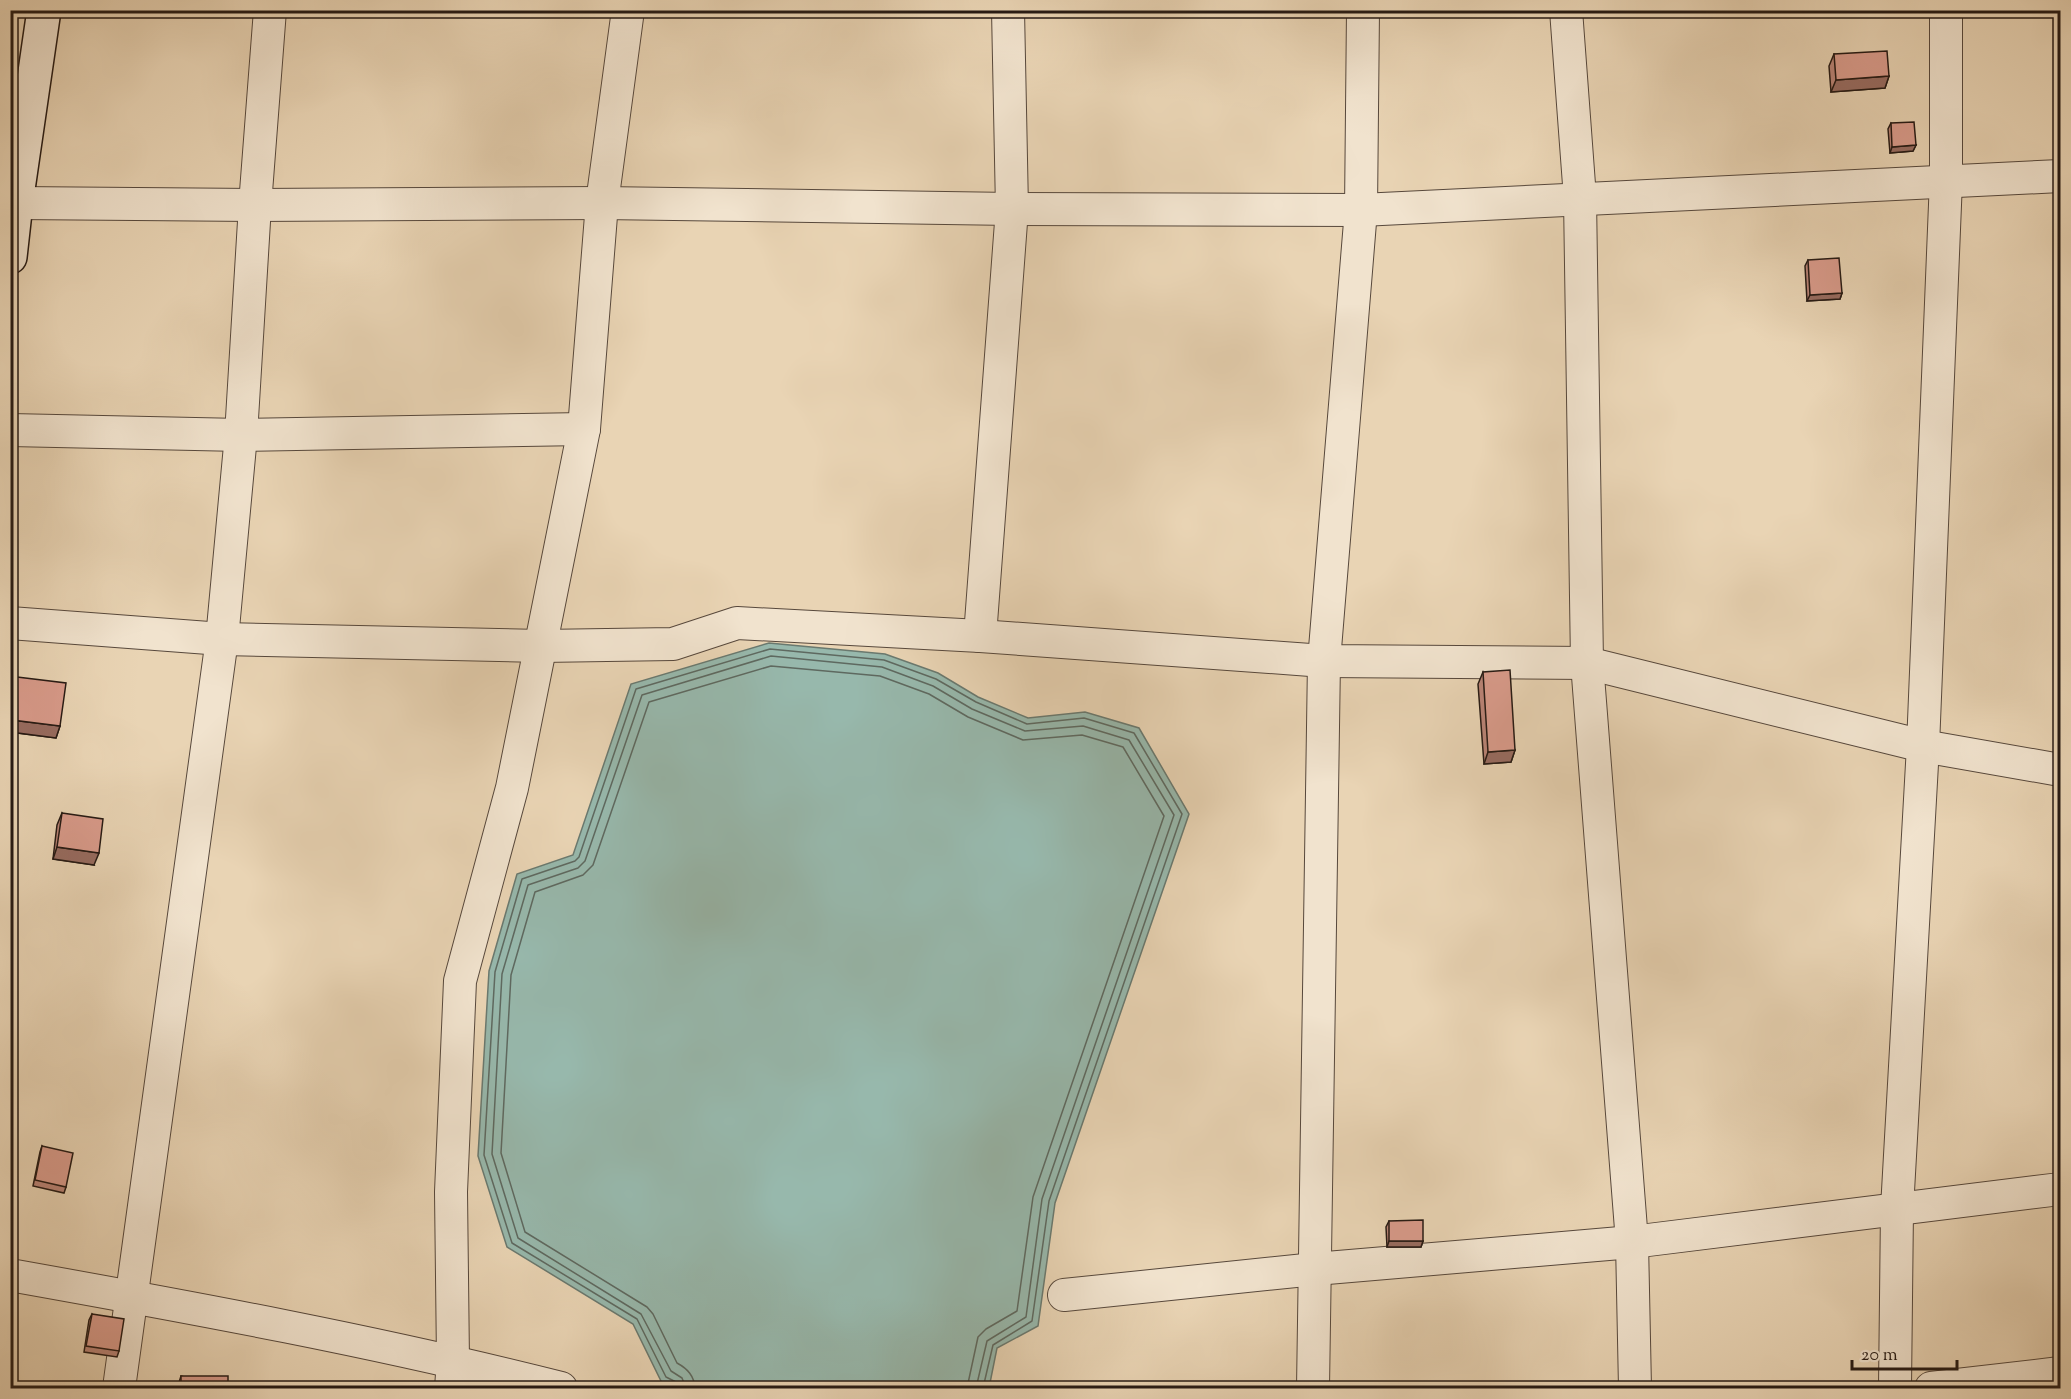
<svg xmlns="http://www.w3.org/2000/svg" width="2071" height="1399" viewBox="0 0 2071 1399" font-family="'Sorts Mill Goudy',serif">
<rect width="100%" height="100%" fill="#e9d4b4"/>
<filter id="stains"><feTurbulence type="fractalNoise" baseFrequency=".00333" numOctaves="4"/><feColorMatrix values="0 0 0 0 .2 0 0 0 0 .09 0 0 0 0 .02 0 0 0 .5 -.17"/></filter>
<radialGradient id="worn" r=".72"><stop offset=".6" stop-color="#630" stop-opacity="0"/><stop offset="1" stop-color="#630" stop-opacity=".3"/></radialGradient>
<polygon fill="#97b8ac" stroke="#6a796f" stroke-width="1.5" points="769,643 885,654 938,673 978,697 1028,718 1085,712 1139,728 1189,814 1055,1203 1038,1326 997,1348 989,1388 683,1388 662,1383 633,1324 507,1247 478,1156 489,971 517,874 573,855 631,684"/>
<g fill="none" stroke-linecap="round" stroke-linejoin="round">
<g stroke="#5e6960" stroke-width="1.5">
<polyline points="678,1388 676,1382 666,1377 637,1319 512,1243 484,1155 495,972 522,879 575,861 579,857 636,689 770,649 884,660 936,679 976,702 1027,724 1084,718 1134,733 1182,814 1049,1201 1032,1321 993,1345 983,1388"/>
<polyline points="686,1388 682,1378 671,1371 641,1314 518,1238 492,1154 502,974 528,885 578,868 585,861 642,695 771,656 882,667 933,686 972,709 1025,731 1083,726 1129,740 1174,815 1042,1199 1026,1317 987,1341 976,1388"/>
<path d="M695,1388C694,1376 688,1369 677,1363L653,1314L647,1307L525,1232L501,1153L511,975L535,892L583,875L593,865L649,702L771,666L880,676L929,694L968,717L1023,740L1082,735L1123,747L1164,816L1033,1197L1017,1311L986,1329L978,1337L967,1388"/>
</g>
<defs>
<g id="street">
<polyline points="1566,10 1580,198 1587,663 1632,1242 1635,1388"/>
<polyline points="16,203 255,205 602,203 1012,209 1361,210 2060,176"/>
<polyline points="10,430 241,435 584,429"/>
<polyline points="10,623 222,639 541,646 673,644 737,623 980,636 1324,661 1587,663 1923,746 2060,770"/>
<polyline points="980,636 1012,209 1008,10"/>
<path d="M10,1275C195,1308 380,1342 561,1388"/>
<polyline points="1064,1295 1315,1269 1632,1242 2060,1189"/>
<polyline points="119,1388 222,639 241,435 255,205 270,10"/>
<polyline points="451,1388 453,1361 451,1192 460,981 512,788 584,429 602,203 628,10"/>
<polyline points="1313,1388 1324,661 1361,210 1363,10"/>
<polyline points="1895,1388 1897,1209 1923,746 1946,180 1946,10"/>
<polyline points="1931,1388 2060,1373"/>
</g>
<polyline id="secondary" points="10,257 16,203 44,10"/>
</defs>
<use href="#street" stroke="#57483c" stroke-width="34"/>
<use href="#secondary" stroke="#261a14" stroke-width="36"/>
<use href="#street" stroke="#f1e3ce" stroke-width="32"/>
<use href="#secondary" stroke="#f1e3ce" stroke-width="33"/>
</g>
<g fill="#bb8578" stroke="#261a14" stroke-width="1.5">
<polygon points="1834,54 1889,76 1885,88 1831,92 1829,66"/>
<polygon points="1891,123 1916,145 1913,151 1890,153 1888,129"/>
<polygon points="1808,260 1842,293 1840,299 1807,301 1805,266"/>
<polygon points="1483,672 1515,750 1511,762 1484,764 1478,684"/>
<polygon points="17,677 60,726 56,738 10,732 10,708 13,689"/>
<polygon points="62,813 94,865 53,859 57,825"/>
<polygon points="42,1146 66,1187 64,1193 33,1186 40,1152"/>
<polygon points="1389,1221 1423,1241 1421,1247 1387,1247 1386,1227"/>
<polygon points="92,1314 119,1351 117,1357 84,1352 89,1320"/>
<polygon points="181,1376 228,1389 177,1389"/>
</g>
<g fill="#986c61" stroke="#261a14" stroke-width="1.5">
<polygon points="1889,76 1885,88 1831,92 1836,80"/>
<polygon points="1916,145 1913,151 1890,153 1892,147"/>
<polygon points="1842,293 1840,299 1807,301 1810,295"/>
<polygon points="12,720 60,726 56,738 10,732 10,724"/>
<polygon points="1515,750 1511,762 1484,764 1488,752"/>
<polygon points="57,847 99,853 94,865 53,859"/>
<polygon points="1389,1241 1423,1241 1421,1247 1387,1247"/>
</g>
<g fill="#d99b8b" stroke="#261a14" stroke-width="1.5">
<polygon points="1887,51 1889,76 1836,80 1834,54"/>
<polygon points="1914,122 1916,145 1892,147 1891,123"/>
<polygon points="1839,258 1842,293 1810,295 1808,260"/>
<polygon points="1510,670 1515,750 1488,752 1483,672"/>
<polygon points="17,677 66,683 60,726 12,720"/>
<polygon points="62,813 103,819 99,853 57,847"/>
<polygon points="42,1146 73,1153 66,1187 35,1180"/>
<polygon points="1423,1220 1423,1241 1389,1241 1389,1221"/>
<polygon points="92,1314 124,1319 119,1351 86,1346"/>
<rect x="181" y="1376" width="47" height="13"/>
</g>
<rect width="2071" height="1399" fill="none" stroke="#e9d4b4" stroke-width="36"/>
<rect x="12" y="12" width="2047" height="1375" fill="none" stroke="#261a14" stroke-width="3"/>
<rect x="18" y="18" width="2035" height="1363" fill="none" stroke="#261a14" stroke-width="1.5"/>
<path d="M1852 1360v9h105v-9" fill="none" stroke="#261a14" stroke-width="3"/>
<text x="1861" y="1360" font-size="18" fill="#261a14" stroke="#f1e3ce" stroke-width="4.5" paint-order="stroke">20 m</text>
<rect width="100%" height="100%" filter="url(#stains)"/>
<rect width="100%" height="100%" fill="url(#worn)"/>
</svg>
